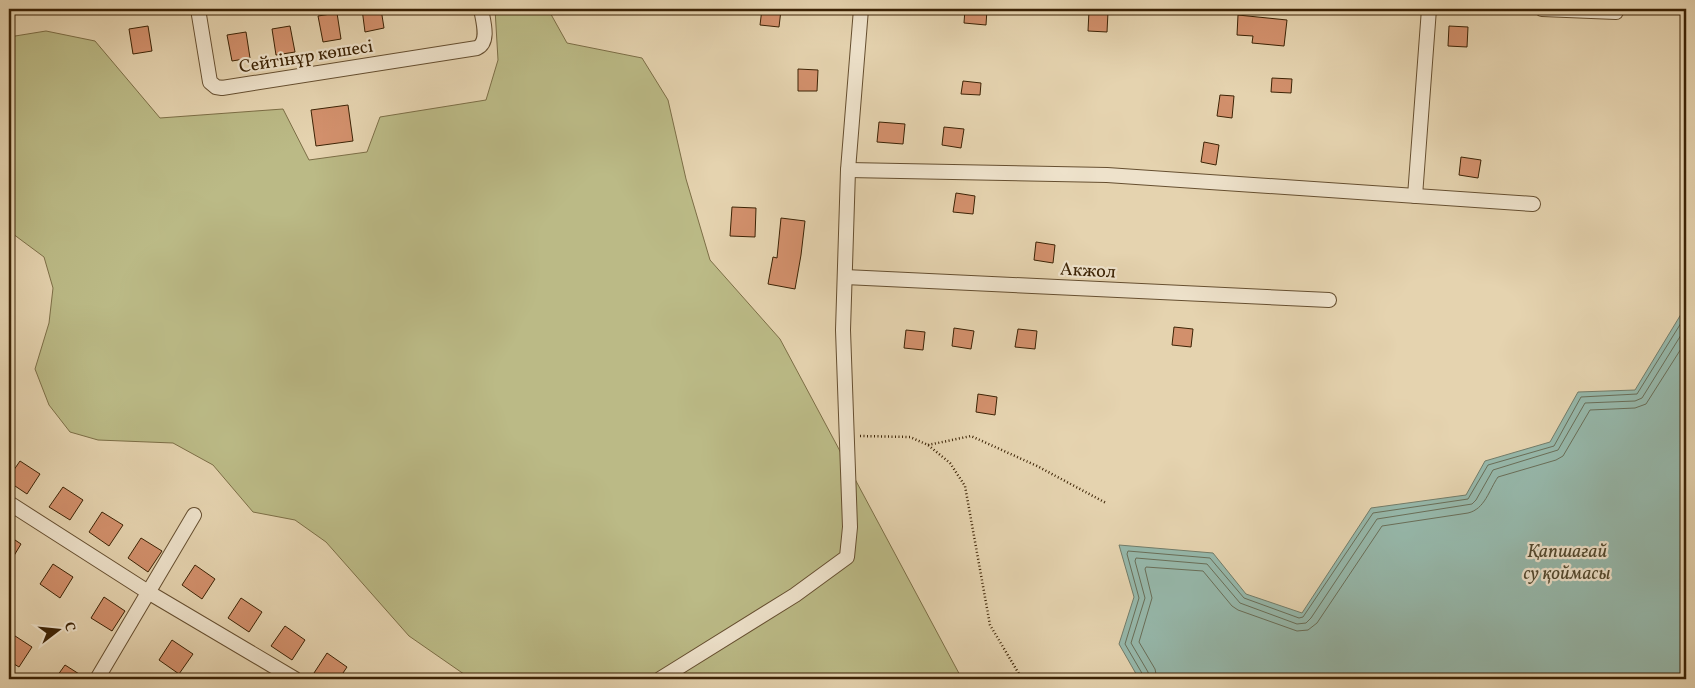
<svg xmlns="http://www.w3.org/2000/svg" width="1695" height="688" viewBox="0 0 1695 688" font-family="Vollkorn,serif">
<rect width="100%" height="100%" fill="#e5d3af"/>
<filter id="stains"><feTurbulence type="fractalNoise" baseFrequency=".004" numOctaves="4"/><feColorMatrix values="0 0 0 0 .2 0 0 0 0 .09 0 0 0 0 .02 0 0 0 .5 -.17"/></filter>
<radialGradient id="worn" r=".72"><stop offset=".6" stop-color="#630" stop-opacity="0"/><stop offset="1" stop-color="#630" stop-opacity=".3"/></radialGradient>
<polygon fill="#bbba86" stroke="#7c6e46" points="495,9 548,9 567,43 642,58 668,100 686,179 710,260 780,339 962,679 471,679 409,636 326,542 295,520 253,512 213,465 173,443 98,440 70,432 49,405 35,369 49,323 53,288 44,257 9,231 9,37 46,31 95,41 160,118 283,109 309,160 367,152 380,117 486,100 498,60"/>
<polygon fill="#96b8ab" stroke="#727c69" points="1686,306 1686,679 1139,679 1119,644 1134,597 1119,545 1213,553 1246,594 1302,613 1371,508 1466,495 1485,461 1550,442 1578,392 1635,390"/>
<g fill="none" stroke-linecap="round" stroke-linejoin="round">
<g stroke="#696e58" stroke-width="1">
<polyline points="1143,679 1143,675 1125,644 1139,598 1127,554 1128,551 1210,558 1244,598 1299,618 1303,617 1373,513 1468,499 1488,465 1554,446 1581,397 1637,394 1686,315"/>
<polyline points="1149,679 1148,672 1131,643 1145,598 1135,561 1136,558 1207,564 1240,603 1297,624 1306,623 1311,618 1377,519 1472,504 1476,500 1493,470 1558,450 1585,403 1635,401 1642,398 1686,327"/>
<path d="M1157,679L1155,669L1139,642L1152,598L1145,569L1146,567L1203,571L1232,606L1238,610L1297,631L1308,630L1317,623L1382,526L1468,513C1485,509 1489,490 1498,477L1556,460L1563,456L1590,410L1635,408L1646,404L1686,341"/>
</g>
</g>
<g fill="#d2906c" stroke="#3c2305">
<polygon points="362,9 381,9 384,28 365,32"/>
<polygon points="762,9 781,10 779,27 760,25"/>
<polygon points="965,9 987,9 986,25 964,23"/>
<polygon points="1089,11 1108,12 1107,32 1088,31"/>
<polygon points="337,13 341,39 323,42 318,16"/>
<polygon points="1238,15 1287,20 1284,46 1252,43 1253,36 1237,35"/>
<polygon points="148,26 152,51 133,54 129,29"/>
<polygon points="290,26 295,52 276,55 272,29"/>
<polygon points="1449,26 1468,27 1467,47 1448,46"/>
<polygon points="246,32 250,58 232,61 227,35"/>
<polygon points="798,69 818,70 817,91 798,91"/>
<polygon points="1272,78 1292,79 1291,93 1271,92"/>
<polygon points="963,81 981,83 980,95 961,94"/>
<polygon points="1220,95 1234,96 1232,118 1217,116"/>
<polygon points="348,105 353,141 316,146 311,110"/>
<polygon points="879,122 905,124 903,144 877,142"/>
<polygon points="944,127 964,129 961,148 942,145"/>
<polygon points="1204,142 1219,145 1216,165 1201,162"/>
<polygon points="1461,157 1481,160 1478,178 1459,175"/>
<polygon points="956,193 975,196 973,214 953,212"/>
<polygon points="732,207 756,208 755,237 730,236"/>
<polygon points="781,218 805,221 801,255 795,289 768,284 773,257 777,258"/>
<polygon points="1036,242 1055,245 1053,263 1034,260"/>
<polygon points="1174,327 1193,329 1191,347 1172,345"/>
<polygon points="954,328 974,331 971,349 952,346"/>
<polygon points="1018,329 1037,331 1035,349 1015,347"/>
<polygon points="906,330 925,332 923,350 904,348"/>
<polygon points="978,394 997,397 995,415 976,412"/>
<polygon points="20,461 40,474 27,494 9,482 9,477"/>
<polygon points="63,487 83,500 70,520 49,507"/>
<polygon points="102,512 123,525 109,546 89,532"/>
<polygon points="9,536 21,544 9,564"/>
<polygon points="141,538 162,551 148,572 128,558"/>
<polygon points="53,564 73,577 60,598 40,584"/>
<polygon points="195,565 215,579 202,599 182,585"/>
<polygon points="104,597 125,611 112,631 91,618"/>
<polygon points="241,598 262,612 249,632 228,618"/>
<polygon points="285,626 305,640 292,660 271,646"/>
<polygon points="9,632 32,647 19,667 9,661"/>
<polygon points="172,640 193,654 179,674 159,660"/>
<polygon points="327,653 347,667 339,679 323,679 314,673"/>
<polygon points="65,665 87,679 55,679"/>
</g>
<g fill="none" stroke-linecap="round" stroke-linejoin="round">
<defs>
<g id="minor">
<path d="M198,9L210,82L216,87L222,88L477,48C490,42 483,21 481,9"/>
<polyline points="1542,9 1616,12"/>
<polyline points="848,170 1107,175 1533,204"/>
<polyline points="1415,196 1429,9"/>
<polyline points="845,277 1329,300"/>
<polyline points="9,503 148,592 295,679"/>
<polyline points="97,679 194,515"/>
<polyline points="660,679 795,595 847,557 850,527 843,330 848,170 861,9"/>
</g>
</defs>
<use href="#minor" stroke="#664f30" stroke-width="16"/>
<g stroke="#3c2305" stroke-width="2.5" stroke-dasharray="1 2.5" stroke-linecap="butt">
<polyline points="860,436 910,437 928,445 950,463 965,486 990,625 1022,679"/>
<polyline points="928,445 971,436 1037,466 1106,503"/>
</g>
<use href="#minor" stroke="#eee2cb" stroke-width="14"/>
</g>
<g text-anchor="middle" stroke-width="4.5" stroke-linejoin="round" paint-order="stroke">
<g font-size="18" fill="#3c2305" stroke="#eee2cb">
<text transform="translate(306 56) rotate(-9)" y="6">Сейтінұр көшесі</text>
<text transform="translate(1088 270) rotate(3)" y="6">Акжол</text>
</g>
<g font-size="19" font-style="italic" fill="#52482e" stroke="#eee2cb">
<text x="1567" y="557">Қапшағай<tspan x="1567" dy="22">су қоймасы</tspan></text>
</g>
</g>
<rect width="1695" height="688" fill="none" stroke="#e5d3af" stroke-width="30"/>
<rect x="10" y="10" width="1675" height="668" fill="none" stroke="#3c2305" stroke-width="2.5"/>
<rect x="15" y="15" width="1665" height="658" fill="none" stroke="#3c2305"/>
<g transform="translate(58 630) rotate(74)" stroke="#eee2cb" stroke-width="4" paint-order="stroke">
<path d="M0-4L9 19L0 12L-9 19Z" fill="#3c2305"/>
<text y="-8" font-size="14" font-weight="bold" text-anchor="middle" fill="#3c2305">С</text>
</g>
<rect width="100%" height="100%" filter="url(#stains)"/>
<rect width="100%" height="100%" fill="url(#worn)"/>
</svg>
